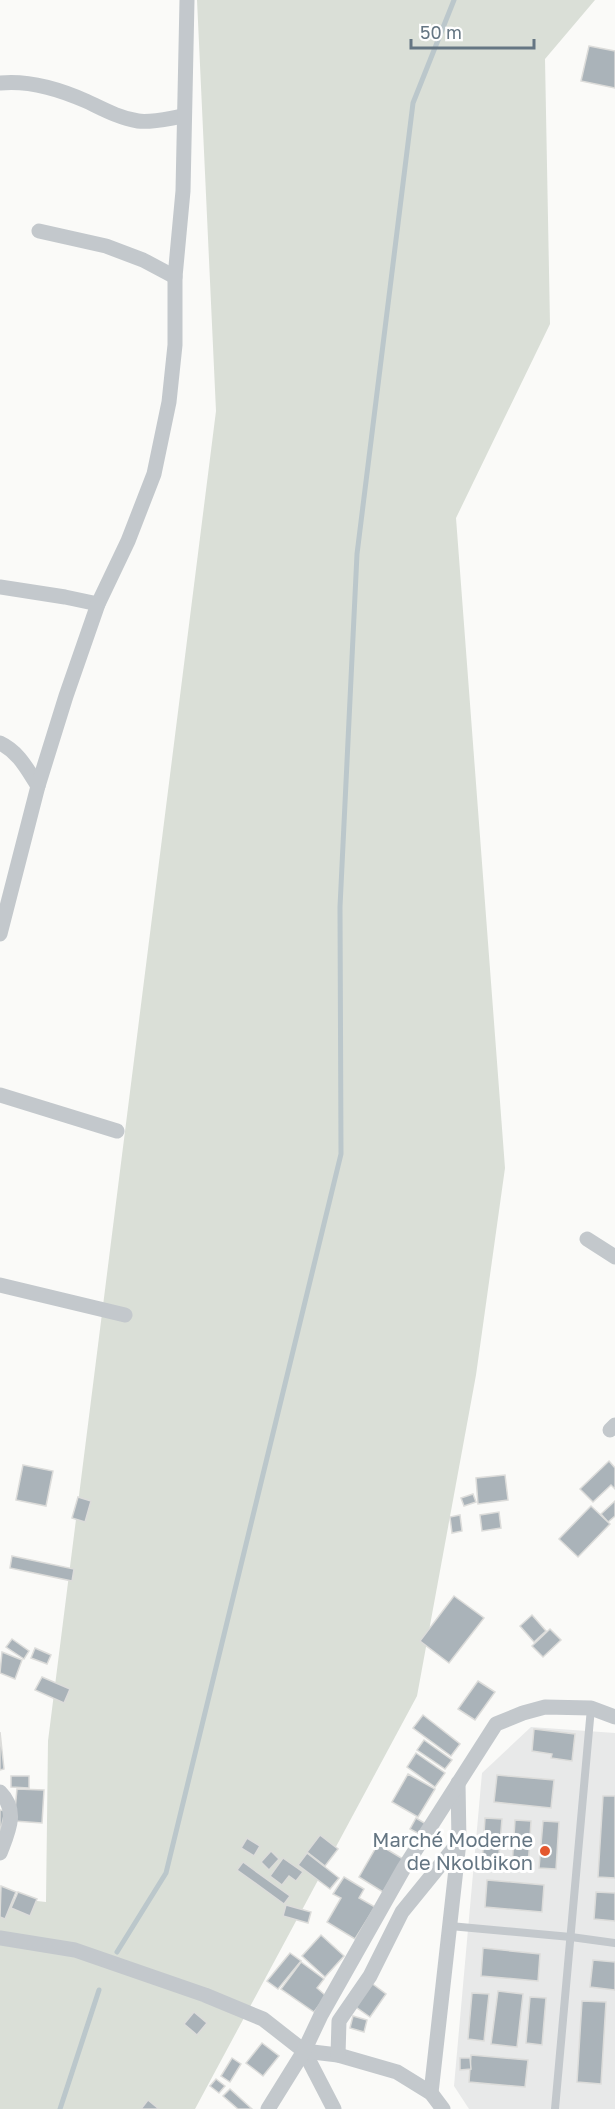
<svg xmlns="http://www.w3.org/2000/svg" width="615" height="2109" viewBox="0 0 615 2109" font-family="'Golos Text',sans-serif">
<rect width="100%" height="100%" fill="#fafaf8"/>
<polygon fill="#e8e9e9" points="531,1727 615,1733 615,2109 469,2109 454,2086 482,1773"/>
<polygon fill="#dadfd7" points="197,0 595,0 545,59 550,324 456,518 505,1168 476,1375 417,1696 195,2109 0,2109 0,1897 46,1902 48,1741 216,411"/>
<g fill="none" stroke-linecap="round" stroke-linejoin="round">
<g stroke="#bbc7cb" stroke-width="5">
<polyline points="117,1952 166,1873 341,1154 340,907 357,554 413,103 454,0"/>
<polyline points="60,2109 99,1990"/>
</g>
</g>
<g fill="#aab3b9" stroke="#dcdcda" stroke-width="1.5">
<polygon points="589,46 615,51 615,88 581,81"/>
<polygon points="609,1461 615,1468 615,1489 611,1485 593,1502 580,1489"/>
<polygon points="23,1465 53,1471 46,1506 16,1500"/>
<polygon points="505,1475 508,1500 478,1504 476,1478"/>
<polygon points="473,1494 476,1502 464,1506 461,1498"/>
<polygon points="78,1497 91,1501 85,1522 72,1518"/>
<polygon points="615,1501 615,1516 608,1522 601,1514"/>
<polygon points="591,1506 610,1524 578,1557 559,1539"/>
<polygon points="499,1512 501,1528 482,1531 480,1515"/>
<polygon points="460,1515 462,1531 452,1533 450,1517"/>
<polygon points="12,1556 74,1569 72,1581 10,1568"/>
<polygon points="454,1596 484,1618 449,1663 420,1641"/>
<polygon points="532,1615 546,1631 534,1642 520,1626"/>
<polygon points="550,1629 561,1640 543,1657 532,1646"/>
<polygon points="12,1639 29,1651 24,1659 6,1647"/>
<polygon points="35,1648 51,1655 47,1664 31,1658"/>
<polygon points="2,1652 22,1660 15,1679 0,1673"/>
<polygon points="42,1677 70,1689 64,1703 35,1690"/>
<polygon points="478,1681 495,1692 475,1720 458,1709"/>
<polygon points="423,1715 460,1744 451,1756 413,1728"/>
<polygon points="534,1729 575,1734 572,1761 551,1758 552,1754 532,1751"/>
<polygon points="0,1732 4,1769 0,1770"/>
<polygon points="424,1740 452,1760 445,1769 417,1750"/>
<polygon points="416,1753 445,1773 435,1787 407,1767"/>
<polygon points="408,1774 435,1789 418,1817 392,1802"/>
<polygon points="497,1775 554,1780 551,1808 494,1802"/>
<polygon points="11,1776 29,1776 29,1788 11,1787"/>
<polygon points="17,1789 44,1790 42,1823 14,1821"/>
<polygon points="603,1796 615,1796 615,1878 598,1877"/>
<polygon points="0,1810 5,1811 0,1833"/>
<polygon points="416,1818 431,1827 425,1837 410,1829"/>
<polygon points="485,1818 502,1819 498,1866 482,1864"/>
<polygon points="515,1820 531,1821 528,1868 512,1867"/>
<polygon points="543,1821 559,1822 556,1869 539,1868"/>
<polygon points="320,1835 338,1849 325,1866 307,1852"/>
<polygon points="247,1838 260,1846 254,1856 241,1848"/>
<polygon points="378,1844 403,1859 383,1892 359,1877"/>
<polygon points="271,1851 279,1859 269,1870 261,1862"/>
<polygon points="307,1853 339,1878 330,1889 298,1865"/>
<polygon points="283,1858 303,1872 296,1881 289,1876 282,1885 270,1876"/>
<polygon points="243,1862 290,1896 284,1904 237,1870"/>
<polygon points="344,1877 364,1889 359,1898 375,1907 355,1939 327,1922 341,1898 333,1894"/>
<polygon points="487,1880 544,1885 542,1912 485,1907"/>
<polygon points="1,1886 16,1892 5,1919 0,1917"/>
<polygon points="18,1892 37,1899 30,1916 11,1908"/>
<polygon points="596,1892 615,1893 615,1921 594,1919"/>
<polygon points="286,1905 311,1912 308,1923 283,1916"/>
<polygon points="321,1935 344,1956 325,1977 302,1956"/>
<polygon points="483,1948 540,1954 538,1981 481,1976"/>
<polygon points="290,1953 301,1961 278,1989 267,1981"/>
<polygon points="593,1960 615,1962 615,1990 590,1987"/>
<polygon points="301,1962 324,1979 317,1988 326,1996 314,2012 281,1989"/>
<polygon points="370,1982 386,1994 370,2017 353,2005"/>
<polygon points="498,1991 523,1994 517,2047 491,2044"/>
<polygon points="472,1993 489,1994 484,2041 468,2039"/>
<polygon points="530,1997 546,1998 542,2045 526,2043"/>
<polygon points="582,2001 606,2002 601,2084 577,2082"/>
<polygon points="194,2012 207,2023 197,2035 184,2024"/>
<polygon points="353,2016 367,2020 364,2032 350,2028"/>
<polygon points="262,2043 279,2056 263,2076 246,2063"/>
<polygon points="471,2055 528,2060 525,2087 469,2082"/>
<polygon points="232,2058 241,2064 230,2082 221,2076"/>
<polygon points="460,2058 470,2058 471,2069 460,2070"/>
<polygon points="216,2079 225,2086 219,2093 210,2086"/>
<polygon points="230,2089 252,2109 238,2109 223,2096"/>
<polygon points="148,2100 159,2109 141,2109"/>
</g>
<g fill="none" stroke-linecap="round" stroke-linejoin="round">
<g stroke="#c3c8cc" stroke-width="8">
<polyline points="450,1926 571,1937 615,1943"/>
<polyline points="555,2109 591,1708"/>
</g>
<g stroke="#c3c8cc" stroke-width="15">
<path d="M0,83C29,80 59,89 86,101C103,109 119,118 138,121C152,123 170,118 184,116"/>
<polyline points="39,231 106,246 143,260 175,277"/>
<polyline points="0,587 65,597 98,604"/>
<path d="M0,743C19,752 27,769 38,786"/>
<polyline points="0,934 38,786 66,696 98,604 128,541 154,474 169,402 175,345 175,277 183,191 187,0"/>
<polyline points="0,1095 117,1131"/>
<polyline points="587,1239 615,1257"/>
<polyline points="0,1285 125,1315"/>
<polyline points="610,1430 615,1425"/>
<path d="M0,1792C19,1811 8,1832 0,1853"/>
<polyline points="0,1938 75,1950 205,1995 263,2019 304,2051 334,2109"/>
<polyline points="304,2051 338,2055 397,2072 431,2093 443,2109"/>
<polyline points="338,2055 339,2021 370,1976 402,1912 459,1842"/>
<polyline points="431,2093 459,1842 458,1783"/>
<polyline points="268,2109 304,2051 321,2015 404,1868 496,1724 523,1713 545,1707 591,1708 615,1717"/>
</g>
</g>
<circle fill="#e4572e" stroke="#fff" stroke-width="2" cx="545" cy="1851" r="6"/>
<g text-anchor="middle" stroke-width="6" stroke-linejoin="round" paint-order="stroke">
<g font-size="20" fill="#657683" stroke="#fff" text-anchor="end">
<text x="533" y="1847">Marché Moderne<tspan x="533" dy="23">de Nkolbikon</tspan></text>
</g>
</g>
<path d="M411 39v9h123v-9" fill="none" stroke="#657683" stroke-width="3"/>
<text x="420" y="39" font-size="18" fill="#657683" stroke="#ffffff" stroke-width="4.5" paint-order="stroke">50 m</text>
</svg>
